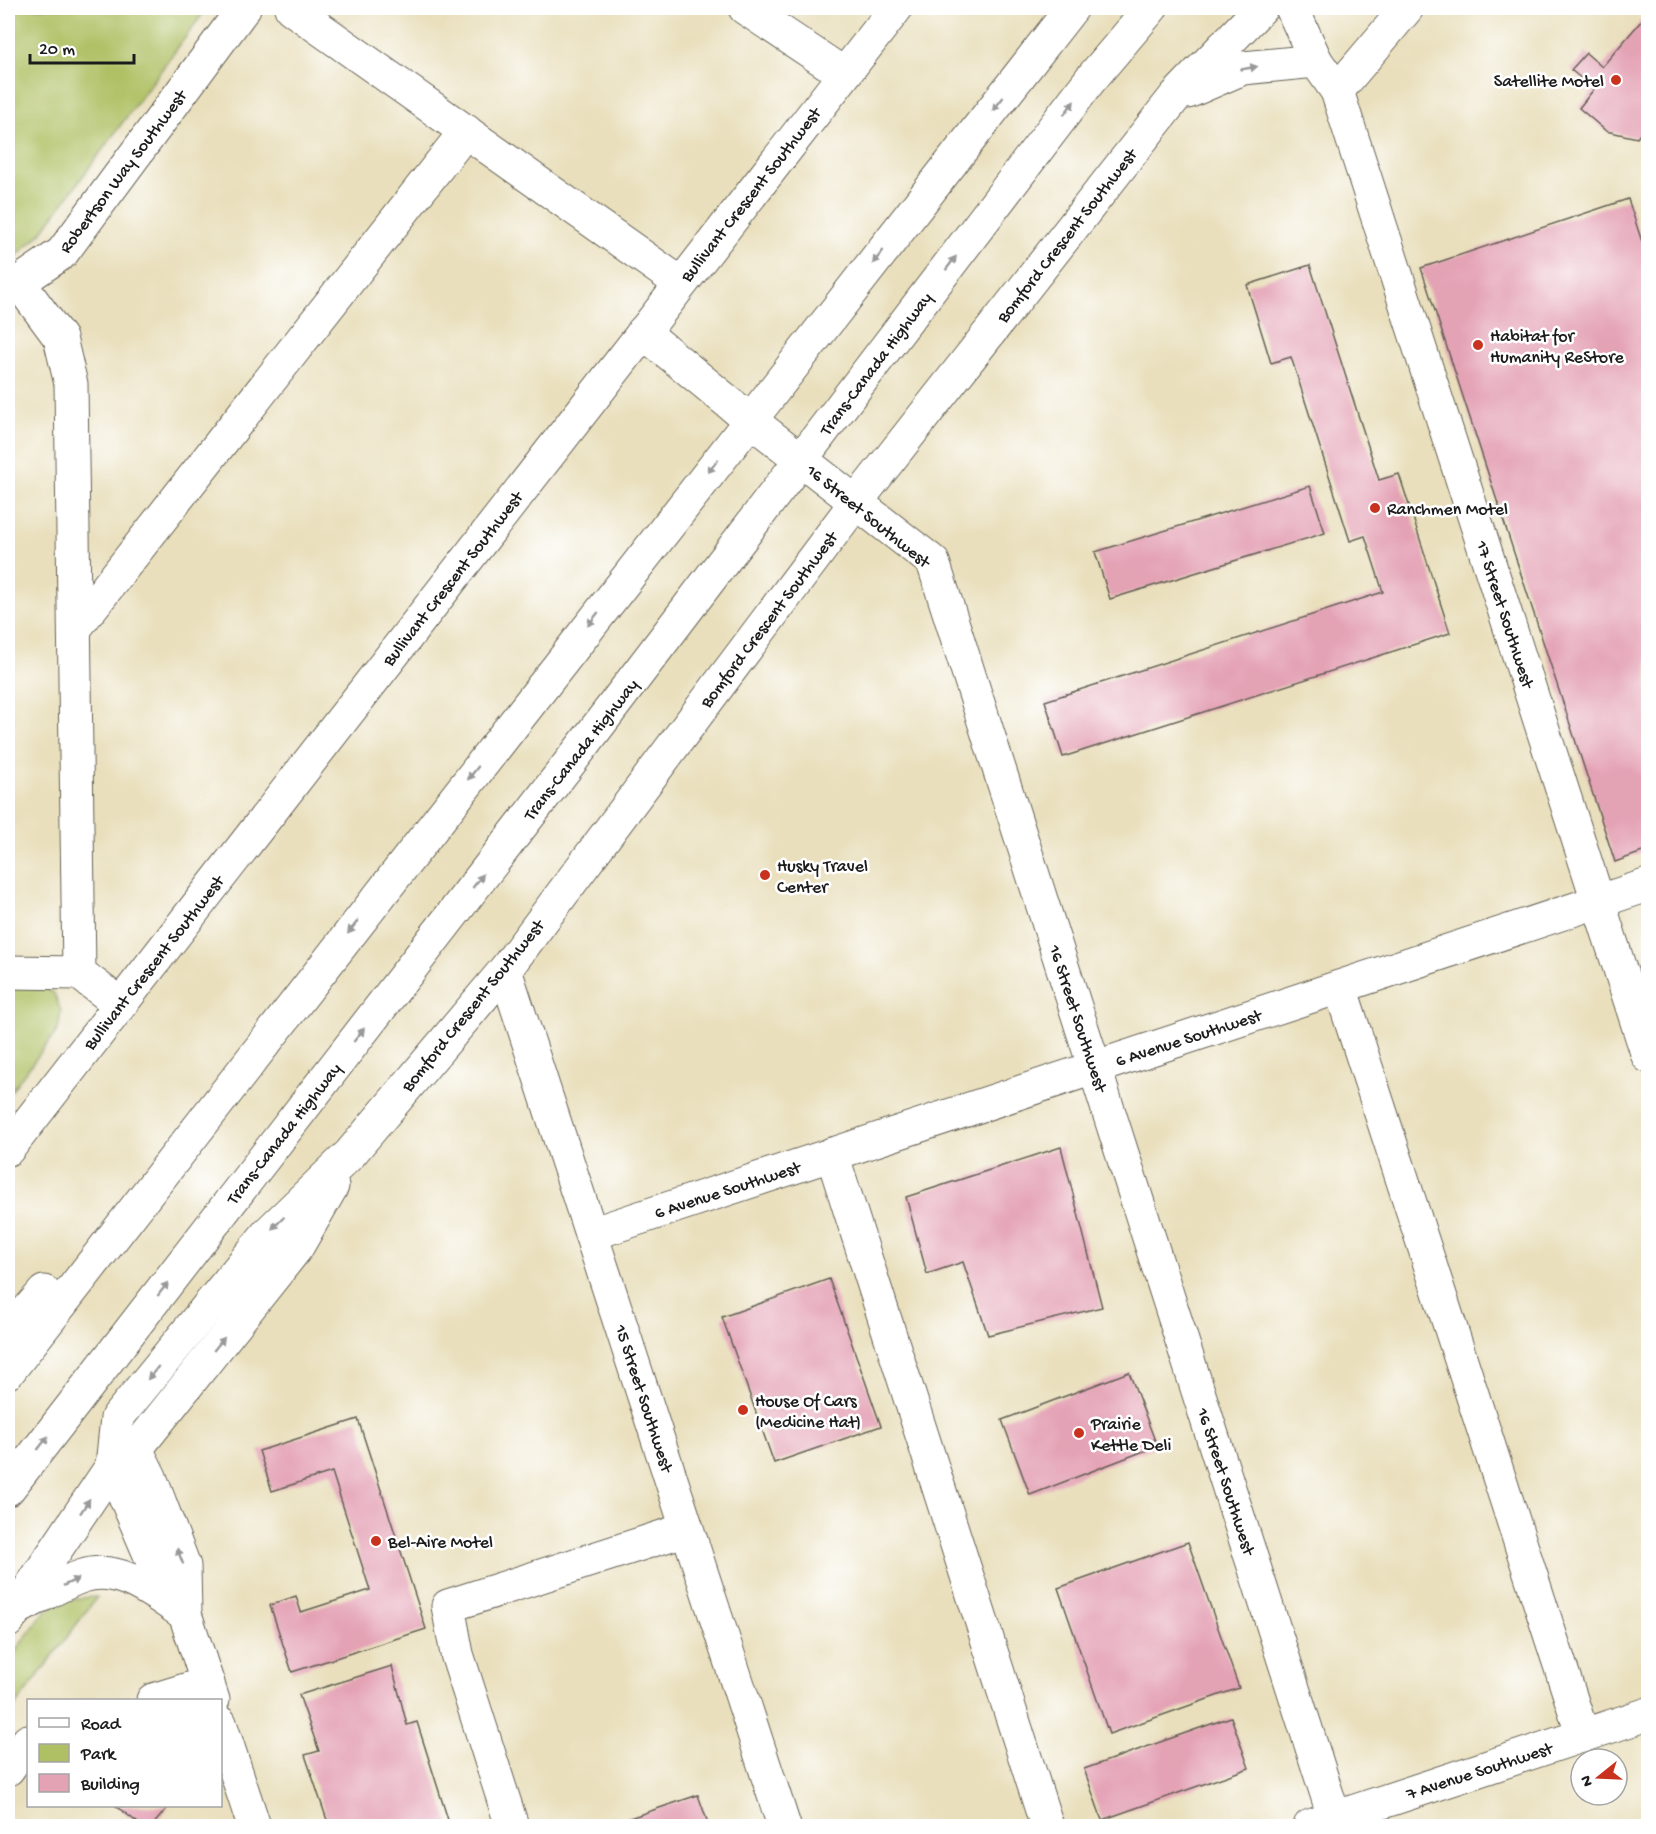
<svg xmlns="http://www.w3.org/2000/svg" width="1656" height="1834" viewBox="0 0 1656 1834" font-family="'Gochi Hand',sans-serif">
<rect width="100%" height="100%" fill="#fff"/>
<filter id="ink" filterUnits="userSpaceOnUse"><feTurbulence type="fractalNoise" baseFrequency=".0167" numOctaves="2"/><feDisplacementMap in="SourceGraphic" scale="12" xChannelSelector="R" yChannelSelector="G"/><feConvolveMatrix kernelMatrix="1 2 1 2 8 2 1 2 1" color-interpolation-filters="sRGB"/></filter>
<filter id="wash" filterUnits="userSpaceOnUse"><feTurbulence type="fractalNoise" baseFrequency=".008" numOctaves="4" result="noise"/><feDisplacementMap in="SourceGraphic" scale="24" xChannelSelector="R" yChannelSelector="G"/><feGaussianBlur stdDeviation="1.35" result="paint"/><feColorMatrix in="noise" values="0 0 0 0 0 0 0 0 0 0 0 0 0 0 0 0 0 1.4 0 .05"/><feComposite in="paint" operator="in"/></filter>
<g filter="url(#wash)">
<rect width="100%" height="100%" fill="#e9dfbc"/>
<g fill="#afc064" stroke="#666e40" stroke-width="1.5">
<polygon points="8,8 207,8 41,233 8,264"/>
<polygon points="33,982 54,993 61,1011 58,1030 8,1095 8,983"/>
<polygon points="97,1597 8,1716 8,1660 46,1610 77,1598"/>
</g>
<g id="blocks">
<g fill="#e4a2b5">
<polygon points="1648,13 1648,124 1637,138 1606,131 1579,108 1594,89 1571,70 1586,53 1602,67"/>
<polygon points="1628,199 1648,260 1648,850 1615,862 1421,268"/>
<polygon points="1310,265 1379,480 1399,474 1450,633 1063,757 1045,701 1383,592 1365,536 1350,541 1291,357 1271,363 1247,285"/>
<polygon points="1310,486 1325,533 1110,599 1095,552"/>
<polygon points="1061,1147 1102,1307 988,1335 963,1262 927,1274 906,1197"/>
<polygon points="829,1279 881,1426 774,1463 722,1317"/>
<polygon points="1129,1372 1157,1446 1030,1495 1002,1420"/>
<polygon points="358,1419 426,1629 292,1672 270,1605 296,1596 301,1612 370,1590 332,1472 272,1491 259,1451"/>
<polygon points="1188,1542 1239,1688 1109,1734 1058,1588"/>
<polygon points="392,1666 407,1725 417,1722 450,1826 329,1826 305,1755 319,1751 299,1695"/>
<polygon points="1231,1717 1249,1768 1102,1820 1084,1769"/>
<polygon points="698,1795 709,1826 606,1826"/>
<polygon points="116,1806 169,1806 152,1826 142,1826"/>
</g>
</g>
</g>
<g filter="url(#ink)">
<use href="#blocks" fill-opacity="0" stroke="#646054" stroke-width="1.5"/>
<g fill="none" stroke-linecap="round" stroke-linejoin="round">
<defs>
<g id="minor">
<polyline points="291,8 680,283"/>
<polyline points="745,8 844,74"/>
<polyline points="1292,8 1316,61 1337,91 1648,1056"/>
<polyline points="1337,91 1407,8"/>
<polyline points="1188,92 1243,68 1316,61"/>
<polyline points="20,284 60,338 71,384 79,973"/>
<polyline points="8,290 62,253 244,8"/>
<polyline points="643,332 750,420 933,562 1337,1826"/>
<polyline points="76,627 466,131"/>
<polyline points="505,970 784,1826"/>
<polyline points="8,972 79,973 120,1004"/>
<polyline points="1340,987 1583,1736"/>
<polyline points="8,1149 896,8"/>
<polyline points="832,1154 1047,1826"/>
<polyline points="591,1234 1648,885"/>
<polyline points="136,1449 150,1477 184,1566 185,1614 213,1700"/>
<polyline points="112,1466 136,1449 297,1247 332,1186"/>
<polyline points="185,1614 160,1578 112,1466 117,1418 268,1233 350,1154 505,970 856,502 1175,97 1261,8"/>
<polyline points="153,1700 208,1683"/>
<polyline points="220,1723 254,1826"/>
<polyline points="8,1769 28,1741"/>
<polyline points="512,1826 457,1654 448,1606 687,1529"/>
<polyline points="1310,1826 1648,1714"/>
</g>
<g id="highway">
<polyline points="8,1333 44,1292"/>
<polyline points="8,1372 1072,8"/>
<polyline points="8,1489 585,743 1090,80 1151,8"/>
<path d="M20,1607C40,1597 62,1583 83,1576C121,1564 156,1595 185,1614"/>
<polyline points="8,1621 112,1466"/>
</g>
</defs>
<use href="#minor" stroke="#646054" stroke-width="35"/>
<use href="#highway" stroke="#646054" stroke-width="35"/>
<use href="#minor" stroke="#fff" stroke-width="33"/>
<use href="#highway" stroke="#fff" stroke-width="33"/>
</g>
<defs><path id="oneway-solid" d="M-6-.8H1V-3.2L6.5 0L1 3.2V.8H-6Z" transform="scale(1.5)"/></defs>
<g fill="#999">
<use href="#oneway-solid" transform="translate(1249 68) rotate(-10)"/>
<use href="#oneway-solid" transform="translate(998 104) rotate(128)"/>
<use href="#oneway-solid" transform="translate(1069 108) rotate(-53)"/>
<use href="#oneway-solid" transform="translate(878 257) rotate(128)"/>
<use href="#oneway-solid" transform="translate(951 263) rotate(-53)"/>
<use href="#oneway-solid" transform="translate(713 466) rotate(129)"/>
<use href="#oneway-solid" transform="translate(593 619) rotate(128)"/>
<use href="#oneway-solid" transform="translate(473 773) rotate(128)"/>
<use href="#oneway-solid" transform="translate(478 881) rotate(-52)"/>
<use href="#oneway-solid" transform="translate(353 927) rotate(128)"/>
<use href="#oneway-solid" transform="translate(359 1035) rotate(-52)"/>
<use href="#oneway-solid" transform="translate(278 1223) rotate(136)"/>
<use href="#oneway-solid" transform="translate(163 1289) rotate(-52)"/>
<use href="#oneway-solid" transform="translate(219 1344) rotate(-51)"/>
<use href="#oneway-solid" transform="translate(153 1373) rotate(129)"/>
<use href="#oneway-solid" transform="translate(43 1443) rotate(-52)"/>
<use href="#oneway-solid" transform="translate(85 1506) rotate(-57)"/>
<use href="#oneway-solid" transform="translate(180 1556) rotate(-111)"/>
<use href="#oneway-solid" transform="translate(71 1582) rotate(-26)"/>
</g>
</g>
<g fill="#c8321e" stroke="#fff" stroke-width="2">
<circle cx="1616" cy="80" r="6"/>
<circle cx="1478" cy="345" r="6"/>
<circle cx="1375" cy="508" r="6"/>
<circle cx="765" cy="875" r="6"/>
<circle cx="743" cy="1410" r="6"/>
<circle cx="1079" cy="1433" r="6"/>
<circle cx="376" cy="1541" r="6"/>
</g>
<g text-anchor="middle" stroke-width="5" stroke-linejoin="round" paint-order="stroke">
<g font-size="18" fill="#1c1c1c" stroke="#fff" text-anchor="start">
<text x="1604" y="86" text-anchor="end">Satellite Motel</text>
<text x="1490" y="341">Habitat for<tspan x="1490" dy="21">Humanity ReStore</tspan></text>
<text x="1387" y="514">Ranchmen Motel</text>
<text x="777" y="871">Husky Travel<tspan x="777" dy="21">Center</tspan></text>
<text x="755" y="1406">House Of Cars<tspan x="755" dy="21">(Medicine Hat)</tspan></text>
<text x="1091" y="1429">Prairie<tspan x="1091" dy="21">Kettle Deli</tspan></text>
<text x="388" y="1547">Bel-Aire Motel</text>
</g>
<g font-size="18" fill="#1c1c1c" stroke="#fff">
<text transform="translate(122 171) rotate(-53)" y="6">Robertson Way Southwest</text>
<text transform="translate(750 194) rotate(-52)" y="6">Bullivant Crescent Southwest</text>
<text transform="translate(1066 235) rotate(-52)" y="6">Bomford Crescent Southwest</text>
<text transform="translate(875 363) rotate(-53)" y="6">Trans-Canada Highway</text>
<text transform="translate(869 515) rotate(39)" y="6">16 Street Southwest</text>
<text transform="translate(452 578) rotate(-52)" y="6">Bullivant Crescent Southwest</text>
<text transform="translate(1506 614) rotate(72)" y="6">17 Street Southwest</text>
<text transform="translate(768 619) rotate(-53)" y="6">Bomford Crescent Southwest</text>
<text transform="translate(580 749) rotate(-52)" y="6">Trans-Canada Highway</text>
<text transform="translate(153 962) rotate(-52)" y="6">Bullivant Crescent Southwest</text>
<text transform="translate(472 1005) rotate(-51)" y="6">Bomford Crescent Southwest</text>
<text transform="translate(1079 1018) rotate(72)" y="6">16 Street Southwest</text>
<text transform="translate(1188 1037) rotate(-18)" y="6">6 Avenue Southwest</text>
<text transform="translate(283 1133) rotate(-52)" y="6">Trans-Canada Highway</text>
<text transform="translate(727 1189) rotate(-18)" y="6">6 Avenue Southwest</text>
<text transform="translate(645 1398) rotate(72)" y="6">15 Street Southwest</text>
<text transform="translate(1227 1481) rotate(72)" y="6">16 Street Southwest</text>
<text transform="translate(1479 1770) rotate(-18)" y="6">7 Avenue Southwest</text>
</g>
</g>
<rect width="1656" height="1834" fill="none" stroke="#fff" stroke-width="30"/>
<rect x="27" y="1699" width="195" height="108" fill="#ffffff" stroke="#a4a4a4" stroke-width="1.5"/>
<rect x="39" y="1718" width="30" height="9" fill="#ffffff" stroke="#a4a4a4" stroke-width="1.5"/>
<text x="81" y="1729" font-size="18" fill="#1c1c1c">Road</text>
<rect x="39" y="1744" width="30" height="18" fill="#afc064" stroke="#a4a4a4" stroke-width="1.5"/>
<text x="81" y="1759" font-size="18" fill="#1c1c1c">Park</text>
<rect x="39" y="1774" width="30" height="18" fill="#e4a2b5" stroke="#a4a4a4" stroke-width="1.5"/>
<text x="81" y="1789" font-size="18" fill="#1c1c1c">Building</text>
<g transform="translate(1599 1777) rotate(252)"><circle r="28" fill="#ffffff" stroke="#a4a4a4" stroke-width="1.5"/>
<path d="M0-4.5L10 22L0 15L-10 22Z" fill="#c8321e"/>
<text y="-9" font-size="16" font-weight="bold" text-anchor="middle" fill="#1c1c1c">N</text>
</g>
<path d="M30 54v9h104v-9" fill="none" stroke="#1c1c1c" stroke-width="3"/>
<text x="39" y="54" font-size="18" fill="#1c1c1c" stroke="#ffffff" stroke-width="4.5" paint-order="stroke">20 m</text>
</svg>
